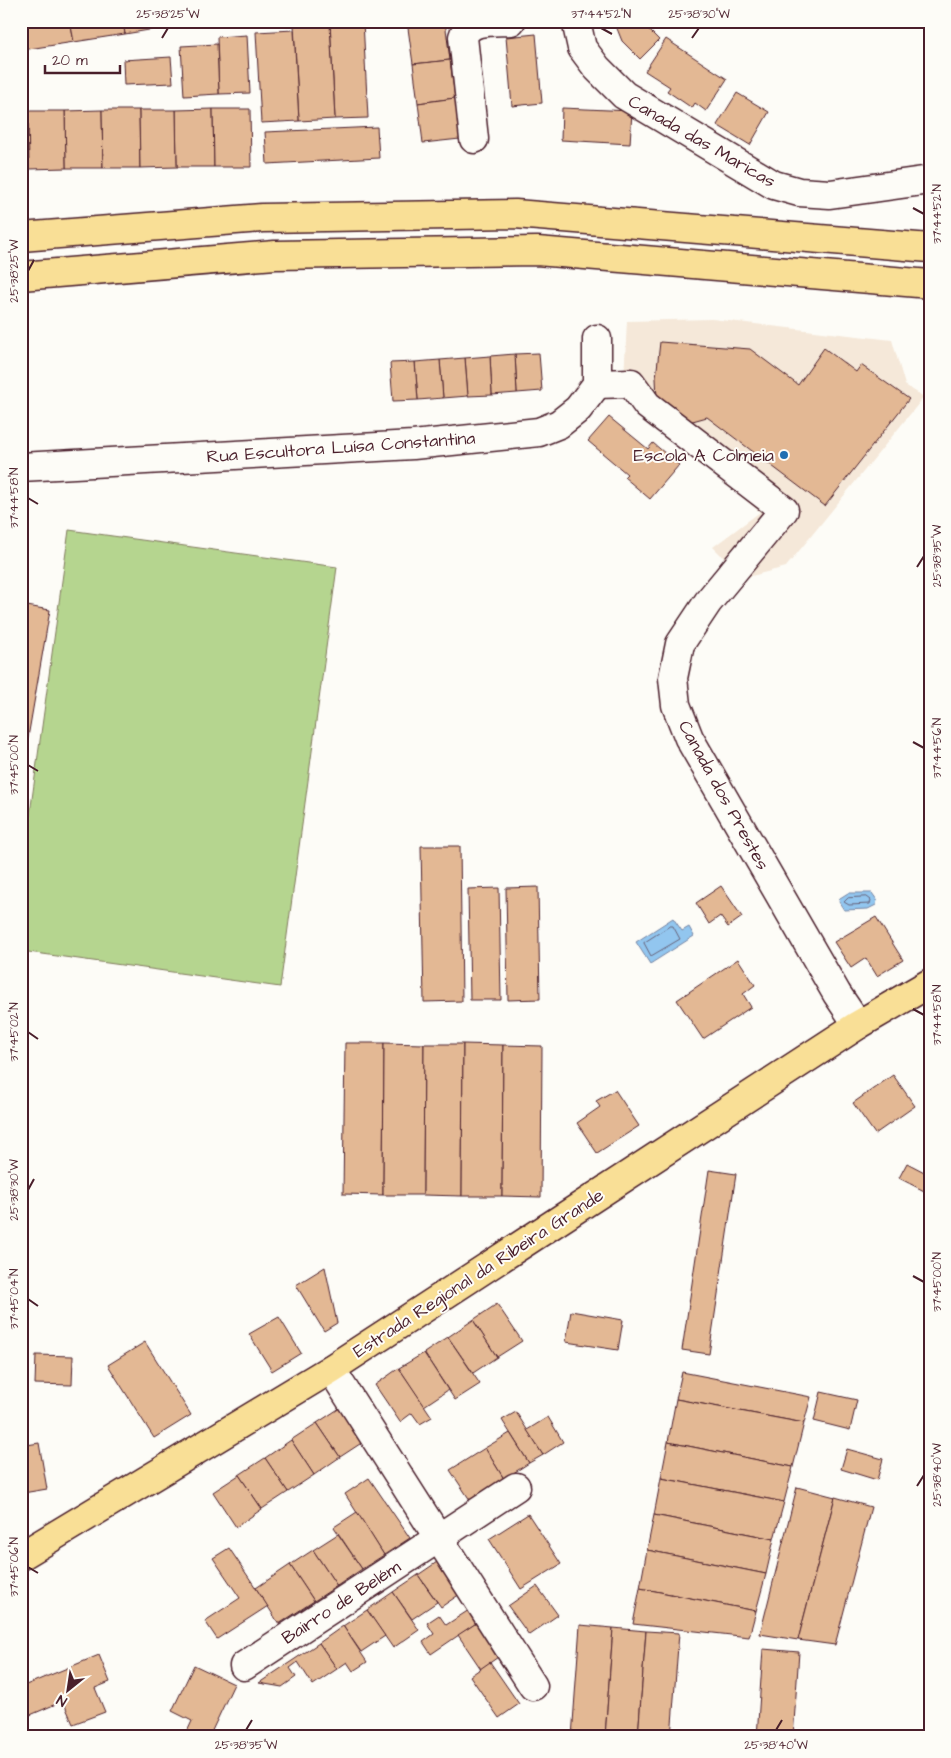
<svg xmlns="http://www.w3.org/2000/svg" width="951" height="1758" viewBox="0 0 951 1758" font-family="'Architects Daughter',sans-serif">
<rect width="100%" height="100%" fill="#fdfcf7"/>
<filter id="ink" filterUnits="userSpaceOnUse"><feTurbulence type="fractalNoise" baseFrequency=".02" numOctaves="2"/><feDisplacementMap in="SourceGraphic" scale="10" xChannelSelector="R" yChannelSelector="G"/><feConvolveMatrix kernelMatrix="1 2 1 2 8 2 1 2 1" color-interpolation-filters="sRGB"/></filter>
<g filter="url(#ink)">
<polygon fill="#f5e8d9" points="712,319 892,340 905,385 924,397 786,567 744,578 713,547 760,512 623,398 627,321"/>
<polygon fill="#b5d58f" stroke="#807a5d" points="69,530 337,567 280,987 21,951 21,879"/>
<g fill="#92c6ef" stroke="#7583a1">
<polygon points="848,893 872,893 877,900 876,905 868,909 844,910 839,902 840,898"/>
<polygon points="673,918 682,931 689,927 694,936 650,964 636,942"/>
</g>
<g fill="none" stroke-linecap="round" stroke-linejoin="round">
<g stroke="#676279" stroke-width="1">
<polygon points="867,897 871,900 870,904 849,905 844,902 848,898"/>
<polygon points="670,926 673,926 680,939 651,956 644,943"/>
</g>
</g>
<g fill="#e3b894" stroke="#4a1f2b">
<polygon points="21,21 70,21 74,42 22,50"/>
<polygon points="70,21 123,21 125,34 74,42"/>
<polygon points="123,21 160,21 161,28 125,34"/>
<polygon points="160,21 197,21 198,22 161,28"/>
<polygon points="330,21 363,21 368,118 335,119"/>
<polygon points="407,21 445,21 450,60 413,64"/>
<polygon points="614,21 645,21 649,30 659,40 640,59 622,41"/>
<polygon points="330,24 335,119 299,121 294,25"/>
<polygon points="294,30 299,121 261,123 256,32"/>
<polygon points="536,34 542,103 512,106 506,37"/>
<polygon points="247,35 250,93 219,94 217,37"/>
<polygon points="666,39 727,79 706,111 695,103 692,108 667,91 670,87 645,71"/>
<polygon points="217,44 219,94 184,96 181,46"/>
<polygon points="171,57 173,83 124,85 123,60"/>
<polygon points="450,60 455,98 418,103 413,64"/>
<polygon points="21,83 28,83 29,169 21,169"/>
<polygon points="737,93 769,112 750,145 717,125"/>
<polygon points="455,98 460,139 423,143 418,103"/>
<polygon points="562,108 632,111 630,144 561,140"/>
<polygon points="213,109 214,167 177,167 176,110"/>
<polygon points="213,109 250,109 251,167 214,167"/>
<polygon points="102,110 103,168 66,168 65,111"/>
<polygon points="102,110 139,110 140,168 103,168"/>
<polygon points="139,110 176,110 177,167 140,168"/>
<polygon points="28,111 65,111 66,168 29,169"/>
<polygon points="377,127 379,158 267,164 265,132"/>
<polygon points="660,342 750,349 798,385 824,348 856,372 861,365 909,399 825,506 707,417 689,422 657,399 656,378"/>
<polygon points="539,353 542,391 517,393 515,354"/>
<polygon points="515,354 517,393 492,395 490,356"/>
<polygon points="490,356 492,395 468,396 465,358"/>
<polygon points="465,358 468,396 443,398 440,360"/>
<polygon points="440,360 443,398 418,400 415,362"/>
<polygon points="415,362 418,400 393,401 390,363"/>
<polygon points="609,417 648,449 653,443 679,465 650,499 624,477 627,474 588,441"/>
<polygon points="21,605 50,610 22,772 21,772"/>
<polygon points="421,846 460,846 462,1001 424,1002"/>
<polygon points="721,886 742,917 728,927 720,916 709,924 696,903"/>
<polygon points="538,887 540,999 508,1000 506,888"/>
<polygon points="499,888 501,1000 470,1000 468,889"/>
<polygon points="876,917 903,960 877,976 866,958 851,968 834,942"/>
<polygon points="738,959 755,985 743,994 751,1007 703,1039 677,1000"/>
<polygon points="345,1043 384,1043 383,1195 343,1194"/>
<polygon points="384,1043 424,1044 423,1195 383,1195"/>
<polygon points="424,1044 463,1044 462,1196 423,1195"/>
<polygon points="463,1044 503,1045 502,1196 462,1196"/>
<polygon points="503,1045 542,1046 541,1197 502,1196"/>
<polygon points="893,1075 915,1106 875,1134 853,1103"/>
<polygon points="615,1090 639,1126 597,1153 577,1123 600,1107 596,1101"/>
<polygon points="907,1163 930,1175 930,1194 899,1178"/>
<polygon points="709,1170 736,1174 709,1354 682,1350"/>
<polygon points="325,1267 337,1323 324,1331 296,1285"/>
<polygon points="497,1304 522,1341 497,1357 473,1320"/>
<polygon points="571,1311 623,1320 618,1350 566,1342"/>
<polygon points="279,1317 301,1353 272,1371 249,1334"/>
<polygon points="473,1320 497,1357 473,1373 448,1337"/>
<polygon points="448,1337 480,1384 455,1400 424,1353"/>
<polygon points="145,1342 191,1415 154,1438 108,1365"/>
<polygon points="424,1353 448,1390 424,1406 399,1368"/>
<polygon points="36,1355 73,1356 72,1385 35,1384"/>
<polygon points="399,1368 432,1417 420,1424 412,1413 400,1422 375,1385"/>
<polygon points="682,1372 811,1397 804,1423 676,1399"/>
<polygon points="821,1392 857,1400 850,1430 814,1421"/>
<polygon points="676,1399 804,1423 793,1467 668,1442"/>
<polygon points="343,1406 366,1440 340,1457 317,1423"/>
<polygon points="516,1412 543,1455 529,1463 502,1420"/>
<polygon points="548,1417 563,1442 543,1455 527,1430"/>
<polygon points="317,1423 340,1457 314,1475 291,1440"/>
<polygon points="510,1433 529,1463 504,1479 485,1448"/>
<polygon points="291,1440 314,1475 288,1492 265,1458"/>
<polygon points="668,1442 793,1467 784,1502 661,1478"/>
<polygon points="39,1443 47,1489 23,1493 21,1499 21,1446"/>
<polygon points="485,1448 504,1479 470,1500 450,1470"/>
<polygon points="847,1449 883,1459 877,1480 841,1469"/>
<polygon points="265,1458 288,1492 262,1509 239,1475"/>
<polygon points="239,1475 262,1509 236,1527 213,1492"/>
<polygon points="369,1478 410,1538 384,1555 345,1494"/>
<polygon points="661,1478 784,1502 774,1539 654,1515"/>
<polygon points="797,1487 835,1497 798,1640 760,1634"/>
<polygon points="835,1497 871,1507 835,1645 798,1640"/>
<polygon points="357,1512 384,1555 362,1569 334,1527"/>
<polygon points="528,1514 561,1564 521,1589 489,1539"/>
<polygon points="654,1515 774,1539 766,1574 647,1550"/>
<polygon points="338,1534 362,1569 337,1586 313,1550"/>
<polygon points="229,1548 268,1606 217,1639 205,1621 240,1598 213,1558"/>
<polygon points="313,1550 337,1586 314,1601 290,1565"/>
<polygon points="647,1550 766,1574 756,1611 640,1588"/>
<polygon points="437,1562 460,1594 441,1607 418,1575"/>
<polygon points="290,1565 314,1601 279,1624 256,1588"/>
<polygon points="418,1575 437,1602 412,1619 393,1592"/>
<polygon points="537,1586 558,1615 529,1635 508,1606"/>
<polygon points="640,1588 756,1611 749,1637 633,1624"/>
<polygon points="393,1592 419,1630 393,1648 367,1610"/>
<polygon points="367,1610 385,1636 361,1652 343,1626"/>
<polygon points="469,1610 478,1622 431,1654 423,1642 434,1634 427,1623 439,1615 446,1625"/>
<polygon points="478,1622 501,1655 481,1669 458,1635"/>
<polygon points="580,1625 613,1628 605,1737 572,1737"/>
<polygon points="343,1626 367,1662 353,1671 347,1662 337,1669 319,1643"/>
<polygon points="613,1628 646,1631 638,1737 605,1737"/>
<polygon points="646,1631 679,1633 671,1737 638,1737"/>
<polygon points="319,1643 337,1669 313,1685 298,1662 290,1668 296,1677 282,1687 259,1683"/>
<polygon points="763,1649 799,1652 793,1737 757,1737"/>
<polygon points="99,1655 110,1682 95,1688 105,1712 73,1724 63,1701 21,1719 21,1687"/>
<polygon points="490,1662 519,1704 499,1718 470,1676"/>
<polygon points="194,1665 234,1684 209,1737 191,1737 186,1734 192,1721 172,1711"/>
</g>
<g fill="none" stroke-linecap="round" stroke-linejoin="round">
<defs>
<g id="minor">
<polyline points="576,21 582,48 597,68 624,95 774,185 799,192 830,194 930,180"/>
<path d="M474,139L463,37C469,18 495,22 511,21"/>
<polyline points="597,384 631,383 647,405 784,510 708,602 680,644 673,678 676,705 689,738 837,994 858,1025"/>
<polyline points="21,467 413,445 539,432 559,424 578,409 597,384 597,339"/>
<polyline points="331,1369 533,1686"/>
<polyline points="244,1666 516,1487"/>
</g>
<polyline id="major" points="21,1556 331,1369 858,1025 930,983"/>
<g id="highway">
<polyline points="21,237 262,218 515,214 930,248"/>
<polyline points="21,276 275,255 537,251 930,284"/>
</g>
</defs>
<use href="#minor" stroke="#4a1f2b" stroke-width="31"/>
<use href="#major" stroke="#4a1f2b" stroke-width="31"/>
<use href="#highway" stroke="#4a1f2b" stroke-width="31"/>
<use href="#minor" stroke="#fdfcf7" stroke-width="28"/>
<use href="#major" stroke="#f9df96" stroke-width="28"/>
<use href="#highway" stroke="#f9df96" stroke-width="28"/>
</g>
</g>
<path fill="none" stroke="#4a1f2b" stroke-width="2" d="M601,28L612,34M162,38L168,28M692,38L699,28M913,208L924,214M28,271L34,260M28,498L38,504M917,567L924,556M913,742L924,748M28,765L38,771M913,1009L924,1015M28,1032L38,1039M28,1190L34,1179M913,1276L924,1282M28,1299L38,1306M917,1486L924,1475M28,1567L38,1573M246,1730L252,1720M776,1730L782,1720"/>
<circle fill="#1f6fb2" stroke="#fdfcf7" stroke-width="2" cx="784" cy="455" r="5"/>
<g text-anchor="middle" stroke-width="4" stroke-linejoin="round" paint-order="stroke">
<g font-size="18" fill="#4a1f2b" stroke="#fdfcf7">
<text transform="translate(702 141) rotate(30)" y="6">Canada das Maricas</text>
<text transform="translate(341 447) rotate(-4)" y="6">Rua Escultora Luísa Constantina</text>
<text transform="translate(724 795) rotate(61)" y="6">Canada dos Prestes</text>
<text transform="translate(478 1273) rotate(-33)" y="6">Estrada Regional da Ribeira Grande</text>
<text transform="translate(341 1602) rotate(-33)" y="6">Bairro de Belém</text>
</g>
<g font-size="18" fill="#4a1f2b" stroke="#fdfcf7" text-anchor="end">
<text x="774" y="461">Escola A Colmeia</text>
</g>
</g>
<rect width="951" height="1758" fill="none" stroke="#fdfcf7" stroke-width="55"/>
<g transform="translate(68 1690) rotate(210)" stroke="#fdfcf7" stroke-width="4" paint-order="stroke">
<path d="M0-4L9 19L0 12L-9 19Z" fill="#4a1f2b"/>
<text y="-8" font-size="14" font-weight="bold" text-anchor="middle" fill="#4a1f2b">N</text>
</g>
<path d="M45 65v8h75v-8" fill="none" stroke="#4a1f2b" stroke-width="2.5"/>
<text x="52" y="65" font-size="15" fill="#4a1f2b" stroke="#fdfcf7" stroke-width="4" paint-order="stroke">20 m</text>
<rect x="28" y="28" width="896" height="1702" fill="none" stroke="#4a1f2b" stroke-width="2"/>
<g font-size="12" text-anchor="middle" fill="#4a1f2b">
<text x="168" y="18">25°38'25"W</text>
<text x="601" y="18">37°44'52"N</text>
<text x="699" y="18">25°38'30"W</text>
<text transform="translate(937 214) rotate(-90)" y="4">37°44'52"N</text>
<text transform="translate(14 271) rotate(-90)" y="4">25°38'25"W</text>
<text transform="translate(14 498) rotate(-90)" y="4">37°44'58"N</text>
<text transform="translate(937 556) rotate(-90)" y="4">25°38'35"W</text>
<text transform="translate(937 748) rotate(-90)" y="4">37°44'56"N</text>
<text transform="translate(14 765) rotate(-90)" y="4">37°45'00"N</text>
<text transform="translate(937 1015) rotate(-90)" y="4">37°44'58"N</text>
<text transform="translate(14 1032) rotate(-90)" y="4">37°45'02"N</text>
<text transform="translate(14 1190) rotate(-90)" y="4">25°38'30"W</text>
<text transform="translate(937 1282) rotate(-90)" y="4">37°45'00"N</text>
<text transform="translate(14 1299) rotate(-90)" y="4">37°45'04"N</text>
<text transform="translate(937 1475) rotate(-90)" y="4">25°38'40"W</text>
<text transform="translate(14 1567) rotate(-90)" y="4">37°45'06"N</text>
<text x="246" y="1749">25°38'35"W</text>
<text x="776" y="1749">25°38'40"W</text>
</g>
</svg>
